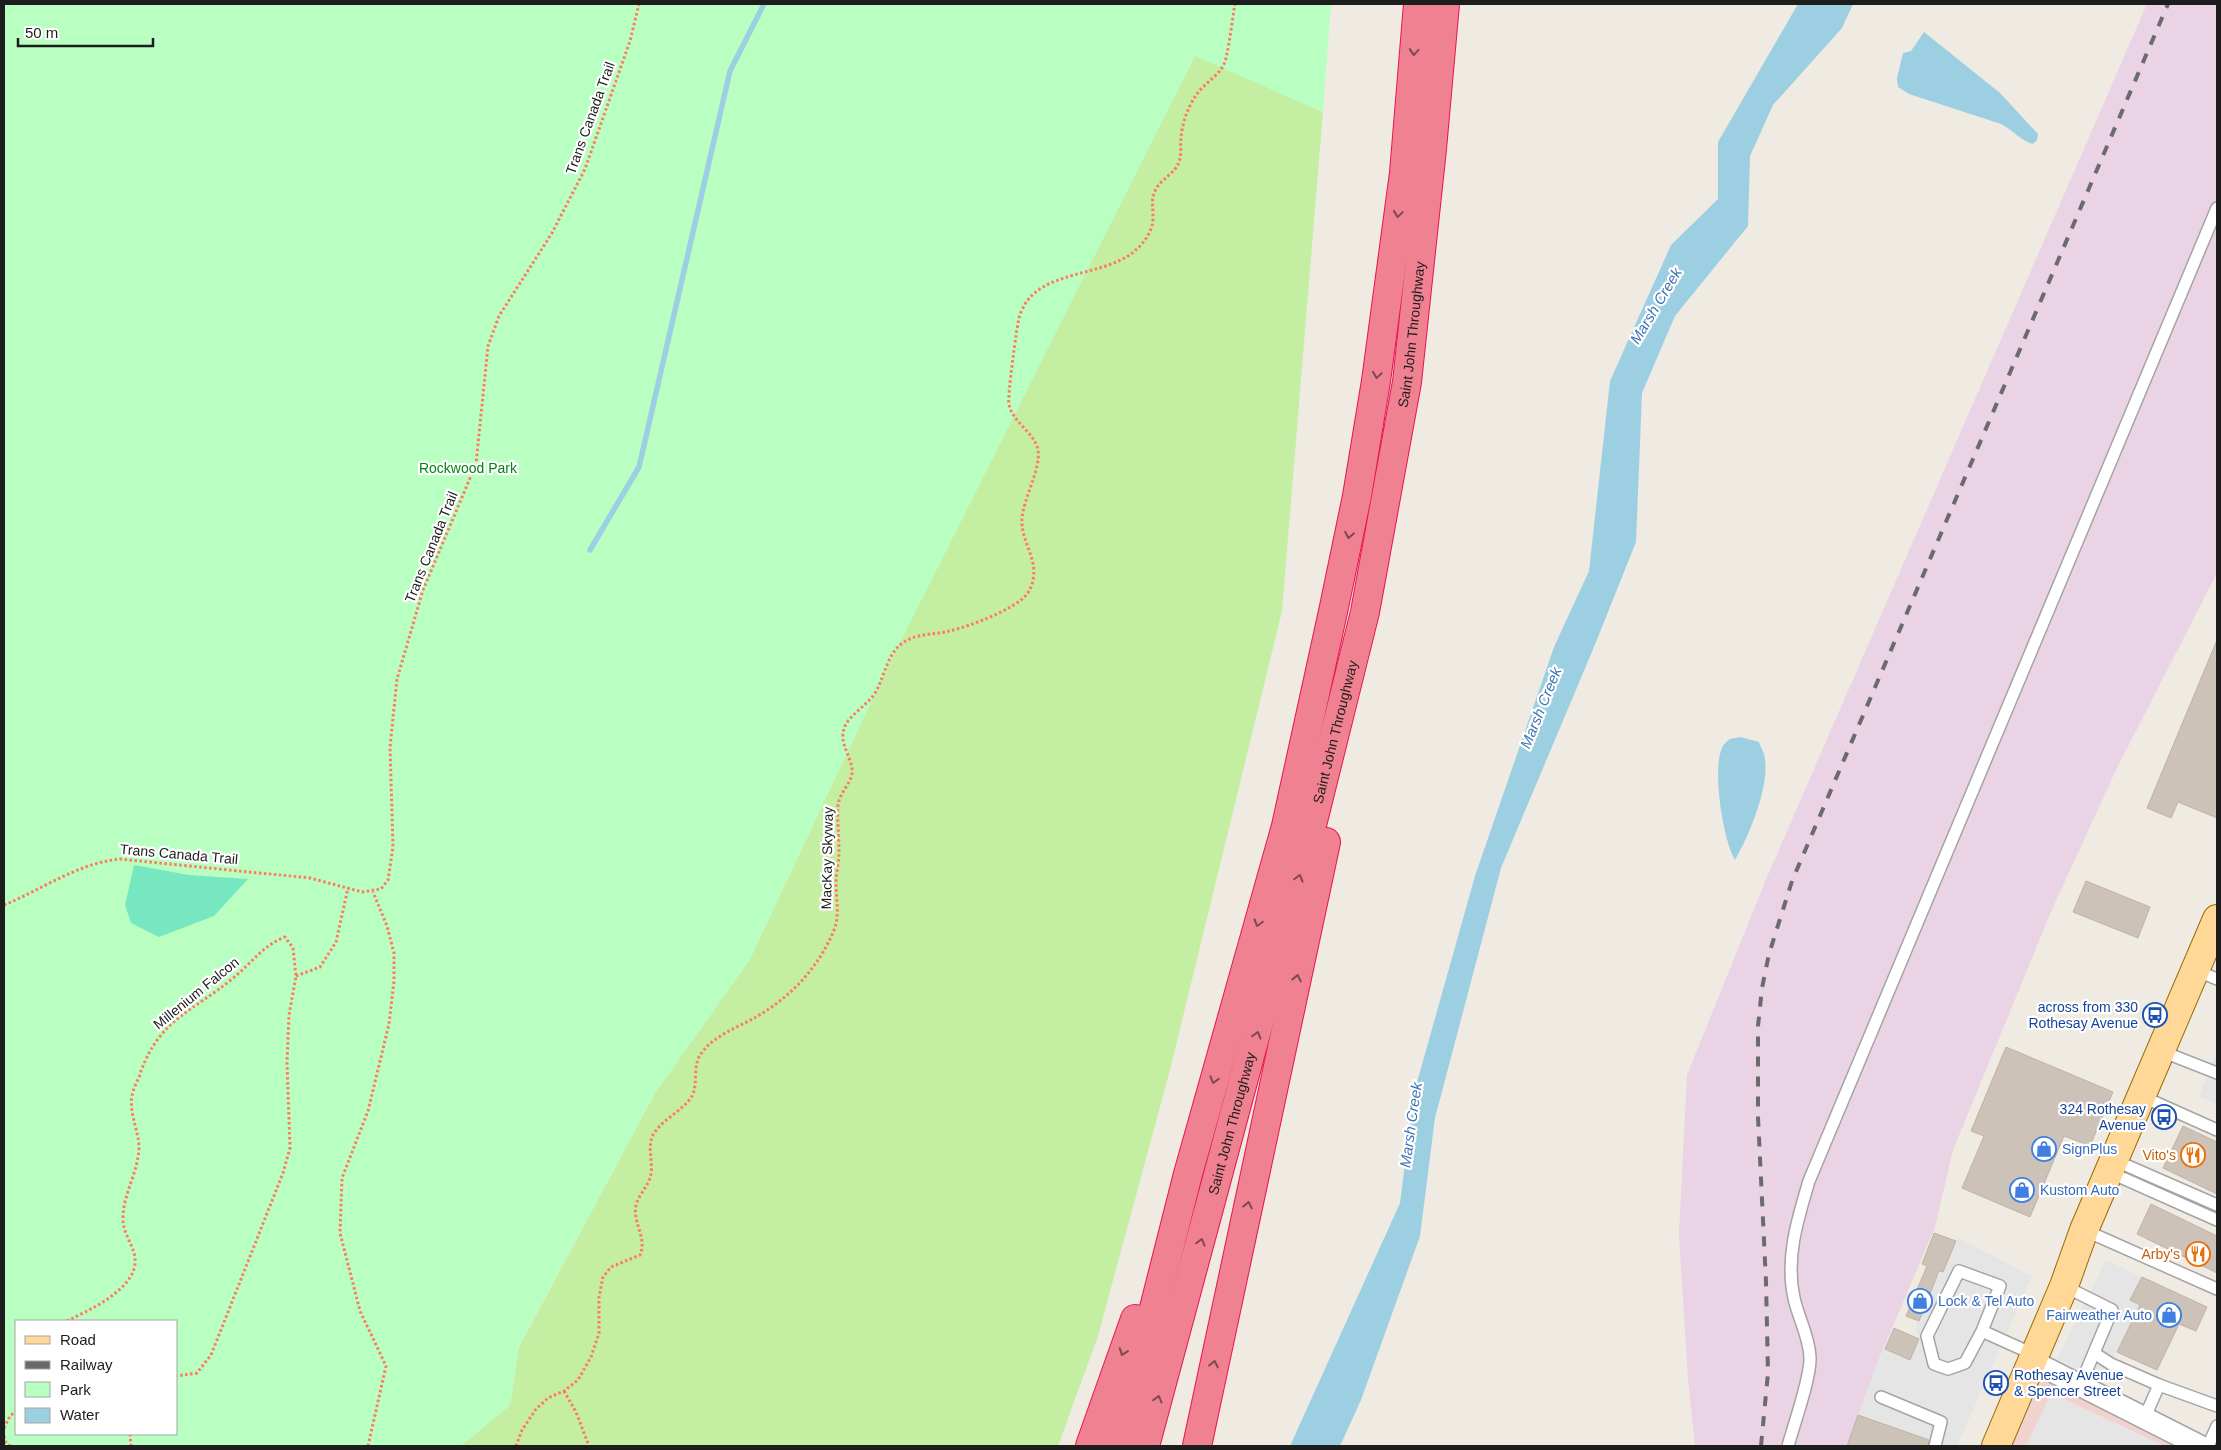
<svg xmlns="http://www.w3.org/2000/svg" width="2221" height="1450" viewBox="0 0 2221 1450" font-family="Arial,sans-serif">
<rect width="100%" height="100%" fill="#efebe2"/>
<polygon fill="#f2d2cf" points="2032,1361 2200,1446 1996,1446"/>
<polygon fill="#e9d3e4" points="2147,4 2217,4 2217,573 2116,770 2053,907 1953,1150 1935,1227 1879,1359 1847,1446 1695,1446 1688,1380 1679,1234 1687,1075 1767,877"/>
<polygon fill="#c4efa2" points="1195,55 1323,112 1282,611 1170,1070 1098,1336 1058,1446 461,1446 510,1405 519,1347 655,1093 750,959 885,672"/>
<path fill="#b9ffc2" fill-rule="evenodd" d="M4,4H1331L1323,112L1195,56L885,672L750,959L655,1093L519,1346L510,1405L461,1446H4ZM16,1321H176V1434H16Z"/>
<polygon fill="#77e7c1" points="134,865 189,875 248,879 214,916 159,937 131,923 125,905"/>
<g fill="#e5e5e5">
<polygon points="2217,1051 2217,1104 2199,1096"/>
<polygon points="1958,1238 2032,1276 1957,1446 1920,1446 1923,1438 1858,1415 1883,1348 1910,1360 1919,1339 1915,1329 1936,1278 1943,1272"/>
<polygon points="2106,1260 2142,1277 2130,1300 2140,1305 2102,1381 2057,1359"/>
<polygon points="2051,1393 2165,1446 2026,1446"/>
</g>
<g fill="#9dcfe2">
<polygon points="1798,4 1853,4 1842,28 1773,105 1750,156 1748,226 1675,316 1642,393 1636,542 1594,647 1501,868 1435,1118 1420,1236 1361,1400 1340,1446 1290,1446 1400,1203 1414,1093 1475,876 1554,647 1589,571 1610,381 1671,245 1718,199 1718,142"/>
<path d="M1924,32L2000,93L2038,134L2037,140L2033,144C2021,141 2013,130 2001,124L1909,94L1898,87L1897,78L1903,53L1911,51Z"/>
<path d="M1740,737L1759,742C1761,748 1765,754 1765,760C1769,788 1749,836 1735,860C1723,840 1712,770 1722,748C1723,745 1727,741 1730,739Z"/>
</g>
<g fill="none" stroke-linecap="round" stroke-linejoin="round">
<polyline stroke="#9dcfe2" stroke-width="5.5" points="590,550 639,467 730,71 764,4"/>
</g>
<g fill="#ccc2b8" stroke="#c2b2a3">
<polygon points="2217,640 2217,818 2178,802 2171,818 2147,808"/>
<polygon points="2086,881 2150,907 2138,938 2073,912"/>
<polygon points="2006,1047 2113,1092 2090,1146 2064,1136 2030,1217 1962,1188 1984,1136 1971,1131"/>
<polygon points="2183,1126 2217,1142 2217,1194 2163,1168"/>
<polygon points="2151,1204 2217,1236 2217,1273 2137,1234"/>
<polygon points="1934,1233 1956,1241 1943,1272 1939,1271 1919,1321 1906,1316 1927,1266 1922,1264"/>
<polygon points="2142,1277 2207,1307 2196,1331 2179,1324 2157,1370 2117,1352 2140,1305 2130,1300"/>
<polygon points="1894,1328 1919,1339 1910,1360 1885,1349"/>
<polygon points="1858,1415 1929,1440 1928,1446 1847,1446"/>
</g>
<g fill="none" stroke-linecap="round" stroke-linejoin="round">
<defs>
<g id="service">
<polyline points="2195,970 2217,979"/>
<polyline points="2161,1051 2217,1073"/>
<polyline points="2141,1096 2217,1130"/>
<polyline points="2114,1160 2217,1205"/>
<polyline points="2109,1172 2217,1220"/>
<polyline points="2084,1230 2217,1289"/>
<polyline points="2064,1286 2112,1310 2080,1386"/>
<polyline points="1982,1331 1965,1363 1948,1369 1934,1364 1927,1336 1959,1271 2000,1286 1982,1331 2035,1355"/>
<polyline points="2094,1353 2111,1364 2159,1385"/>
<polyline points="1881,1397 1941,1422 1935,1446"/>
<polyline points="2144,1419 2159,1385 2217,1406"/>
<path d="M1788,1446C1794,1424 1811,1377 1810,1357C1809,1336 1798,1317 1794,1298C1785,1258 1798,1218 1809,1181L2217,208"/>
<polyline points="2208,1446 2217,1426"/>
</g>
<polyline id="minor" points="2032,1361 2200,1446"/>
<polyline id="primary" points="1996,1446 2064,1286 2084,1230 2217,919"/>
<g id="motorway">
<polyline points="1090,1446 1135,1319"/>
<polyline points="1119,1446 1188,1174 1286,826 1334,607 1357,496 1376,381 1404,173 1418,4"/>
<path id="s1" d="M1145,1446L1311,829L1365,612L1407,382L1432,149L1445,4"/>
<polyline points="1197,1446 1326,842"/>
</g>
</defs>
<use href="#service" stroke="#a4a4a4" stroke-width="14"/>
<use href="#minor" stroke="#a4a4a4" stroke-width="24"/>
<use href="#primary" stroke="#966b00" stroke-width="30"/>
<use href="#motorway" stroke="#e91352" stroke-width="30"/>
<g stroke="#ff7a63" stroke-width="3" stroke-dasharray="2.5 2.5" stroke-linecap="butt">
<path d="M4,905C43,889 78,863 120,859L310,878L362,892L381,889L388,880L393,847L390,747L397,679L423,590L476,464L488,346L499,316L552,233L585,169L630,41L639,4"/>
<polyline points="296,976 320,967 336,942 348,888"/>
<path d="M67,1321C89,1310 117,1298 131,1276C144,1252 122,1239 123,1218C123,1194 138,1173 139,1148C139,1131 129,1114 132,1096C133,1088 139,1079 141,1071C161,1018 192,1012 232,979C250,965 263,945 285,937L293,948L296,976L289,1015L287,1063L290,1148L283,1173L211,1355L197,1373L176,1376"/>
<polyline points="564,1391 576,1412 589,1446"/>
<polyline points="4,1428 10,1416 16,1411"/>
<polyline points="130,1434 131,1446"/>
<polyline points="4,1436 6,1443 10,1446"/>
<polyline points="368,1446 386,1366 360,1311 340,1233 342,1178 368,1111 389,1024 394,981 394,953 387,926 373,892"/>
<path d="M516,1446L522,1430L536,1409L548,1398L564,1391L578,1380L591,1357L599,1333V1297L603,1277L611,1267L640,1255C648,1237 630,1220 637,1202C641,1192 649,1185 651,1174C653,1161 647,1147 653,1135C662,1119 683,1111 692,1096C698,1085 693,1069 699,1057C711,1036 737,1028 756,1017C791,997 819,967 834,930C840,914 836,900 836,883C836,873 839,862 839,852C839,836 837,820 838,805C840,791 854,781 852,769C850,753 837,741 846,724C853,713 865,706 873,696C885,679 886,653 904,642C918,633 934,635 949,631C968,627 1016,609 1027,594C1030,590 1032,585 1033,580C1038,558 1020,540 1022,518C1024,497 1041,469 1038,450C1035,433 1012,422 1009,404C1007,398 1017,326 1019,318C1020,313 1023,308 1025,304C1046,271 1100,276 1131,254C1143,245 1154,231 1153,215C1153,206 1151,199 1155,191C1160,179 1175,174 1179,162C1182,154 1180,146 1181,138C1182,124 1188,106 1197,94C1206,81 1223,74 1226,58C1230,41 1232,21 1235,4"/>
</g>
<use href="#service" stroke="#fff" stroke-width="11"/>
<use href="#minor" stroke="#fff" stroke-width="21"/>
<use href="#primary" stroke="#ffd797" stroke-width="28"/>
<use href="#motorway" stroke="#ef8191" stroke-width="28"/>
<polyline stroke="#6b6b6b" stroke-width="4" stroke-dasharray="10 10" stroke-linecap="butt" points="1761,1446 1768,1373 1766,1282 1758,1117 1758,1026 1762,988 1769,954 1792,881 2168,4"/>
</g>
<defs><path id="oneway-chevron" d="M-2-3.5L2.5 0L-2 3.5" fill="none" stroke-width="1.6" stroke-linecap="round" stroke-linejoin="round" transform="scale(1.25)"/></defs>
<g stroke="#7b4a51">
<use href="#oneway-chevron" transform="translate(1414 52) rotate(95)"/>
<use href="#oneway-chevron" transform="translate(1398 214) rotate(98)"/>
<use href="#oneway-chevron" transform="translate(1377 375) rotate(98)"/>
<use href="#oneway-chevron" transform="translate(1349 535) rotate(101)"/>
<use href="#oneway-chevron" transform="translate(1299 878) rotate(-75)"/>
<use href="#oneway-chevron" transform="translate(1258 923) rotate(106)"/>
<use href="#oneway-chevron" transform="translate(1297 978) rotate(-78)"/>
<use href="#oneway-chevron" transform="translate(1257 1035) rotate(-75)"/>
<use href="#oneway-chevron" transform="translate(1214 1080) rotate(106)"/>
<use href="#oneway-chevron" transform="translate(1248 1205) rotate(-78)"/>
<use href="#oneway-chevron" transform="translate(1201 1242) rotate(-75)"/>
<use href="#oneway-chevron" transform="translate(1123 1352) rotate(110)"/>
<use href="#oneway-chevron" transform="translate(1214 1364) rotate(-78)"/>
<use href="#oneway-chevron" transform="translate(1158 1399) rotate(-75)"/>
</g>
<defs>
<symbol id="bus-ring" viewBox="-11 -11 22 22"><circle r="9.5" fill="#fff" stroke="#1a4fb4" stroke-width="1.5"/><path d="M-5-6H5V4H4V6H2V4H-2V6H-4V4H-5ZM-3.5-4V0h7V-4ZM-3.5 1.2v1.5H-2V1.2ZM2 1.2v1.5H3.5V1.2Z" fill="#1a4fb4"/></symbol>
<symbol id="shop-ring" viewBox="-11 -11 22 22"><circle r="9.5" fill="#fff" stroke="#3f7fe0" stroke-width="1.5"/><path d="M-5-2.5h2.3a2.7 3.5 0 0 1 5.4 0H5L5.5 6h-11ZM-1.5-2.5h3a1.5 2.3 0 0 0-3 0Z" fill="#3f7fe0"/></symbol>
<symbol id="restaurant-ring" viewBox="-11 -11 22 22"><circle r="9.5" fill="#fff" stroke="#e8710a" stroke-width="1.5"/><path d="M-5-6h1v4h1v-4h1v4h1v-4h1v5L-1.5 .5V6h-2V.5L-5-1ZM5-6V6H3V1.5H1.5Q1.5-4 5-6Z" fill="#e8710a"/></symbol>
</defs>
<g fill-rule="evenodd">
<use href="#bus-ring" x="2141" y="1001" width="28" height="28"/>
<use href="#bus-ring" x="2150" y="1103" width="28" height="28"/>
<use href="#shop-ring" x="2030" y="1135" width="28" height="28"/>
<use href="#restaurant-ring" x="2179" y="1141" width="28" height="28"/>
<use href="#shop-ring" x="2008" y="1176" width="28" height="28"/>
<use href="#restaurant-ring" x="2184" y="1240" width="28" height="28"/>
<use href="#shop-ring" x="1906" y="1287" width="28" height="28"/>
<use href="#shop-ring" x="2155" y="1301" width="28" height="28"/>
<use href="#bus-ring" x="1982" y="1369" width="28" height="28"/>
</g>
<g text-anchor="middle" stroke-width="4.5" stroke-linejoin="round" paint-order="stroke">
<g font-size="14" fill="#1d1d1d" stroke="#fff">
<text transform="translate(590 118) rotate(-70)" y="5">Trans Canada Trail</text>
<text dy="5" stroke="none"><textPath href="#s1" startOffset="1144">Saint John Throughway</textPath></text>
<text transform="translate(431 547) rotate(-68)" y="5">Trans Canada Trail</text>
<text dy="5" stroke="none"><textPath href="#s1" startOffset="739">Saint John Throughway</textPath></text>
<text transform="translate(179 854) rotate(5)" y="5">Trans Canada Trail</text>
<text transform="translate(827 858) rotate(-89)" y="5">MacKay Skyway</text>
<text transform="translate(196 993) rotate(-39)" y="5">Millenium Falcon</text>
<text dy="5" stroke="none"><textPath href="#s1" startOffset="334">Saint John Throughway</textPath></text>
</g>
<g font-size="14" fill="#018512" stroke="#fff">
<text x="468" y="473">Rockwood Park</text>
</g>
<g font-size="14" fill="#164399" stroke="#fff" text-anchor="end">
<text x="2138" y="1012">across from 330<tspan x="2138" dy="16">Rothesay Avenue</tspan></text>
<text x="2146" y="1114">324 Rothesay<tspan x="2146" dy="16">Avenue</tspan></text>
<text x="2014" y="1380" text-anchor="start">Rothesay Avenue<tspan x="2014" dy="16">&amp; Spencer Street</tspan></text>
</g>
<g font-size="14" fill="#366cbe" stroke="#fff" text-anchor="start">
<text x="2062" y="1154">SignPlus</text>
<text x="2040" y="1195">Kustom Auto</text>
<text x="1938" y="1306">Lock &amp; Tel Auto</text>
<text x="2152" y="1320" text-anchor="end">Fairweather Auto</text>
</g>
<g font-size="14" fill="#c56008" stroke="#fff" text-anchor="end">
<text x="2176" y="1160">Vito's</text>
<text x="2180" y="1259">Arby's</text>
</g>
<g font-size="15" font-style="italic" fill="#4076b6" stroke="#fff">
<text transform="translate(1656 306) rotate(-59)" y="5">Marsh Creek</text>
<text transform="translate(1541 708) rotate(-68)" y="5">Marsh Creek</text>
<text transform="translate(1411 1125) rotate(-82)" y="5">Marsh Creek</text>
</g>
</g>
<rect width="2221" height="1450" fill="none" stroke="#1d1d1d" stroke-width="10"/>
<rect x="15" y="1320" width="162" height="115" fill="#ffffff" stroke="#a5a5a5"/>
<rect x="25" y="1336" width="25" height="8" fill="#ffd797" stroke="#a5a5a5"/>
<text x="60" y="1345" font-size="15" fill="#1d1d1d">Road</text>
<rect x="25" y="1361" width="25" height="8" fill="#6b6b6b" stroke="#a5a5a5"/>
<text x="60" y="1370" font-size="15" fill="#1d1d1d">Railway</text>
<rect x="25" y="1382" width="25" height="15" fill="#b9ffc2" stroke="#a5a5a5"/>
<text x="60" y="1395" font-size="15" fill="#1d1d1d">Park</text>
<rect x="25" y="1408" width="25" height="15" fill="#9dcfe2" stroke="#a5a5a5"/>
<text x="60" y="1420" font-size="15" fill="#1d1d1d">Water</text>
<path d="M18 38v8h135v-8" fill="none" stroke="#1d1d1d" stroke-width="2.5"/>
<text x="25" y="38" font-size="15" fill="#1d1d1d" stroke="#ffffff" stroke-width="4" paint-order="stroke">50 m</text>
</svg>
